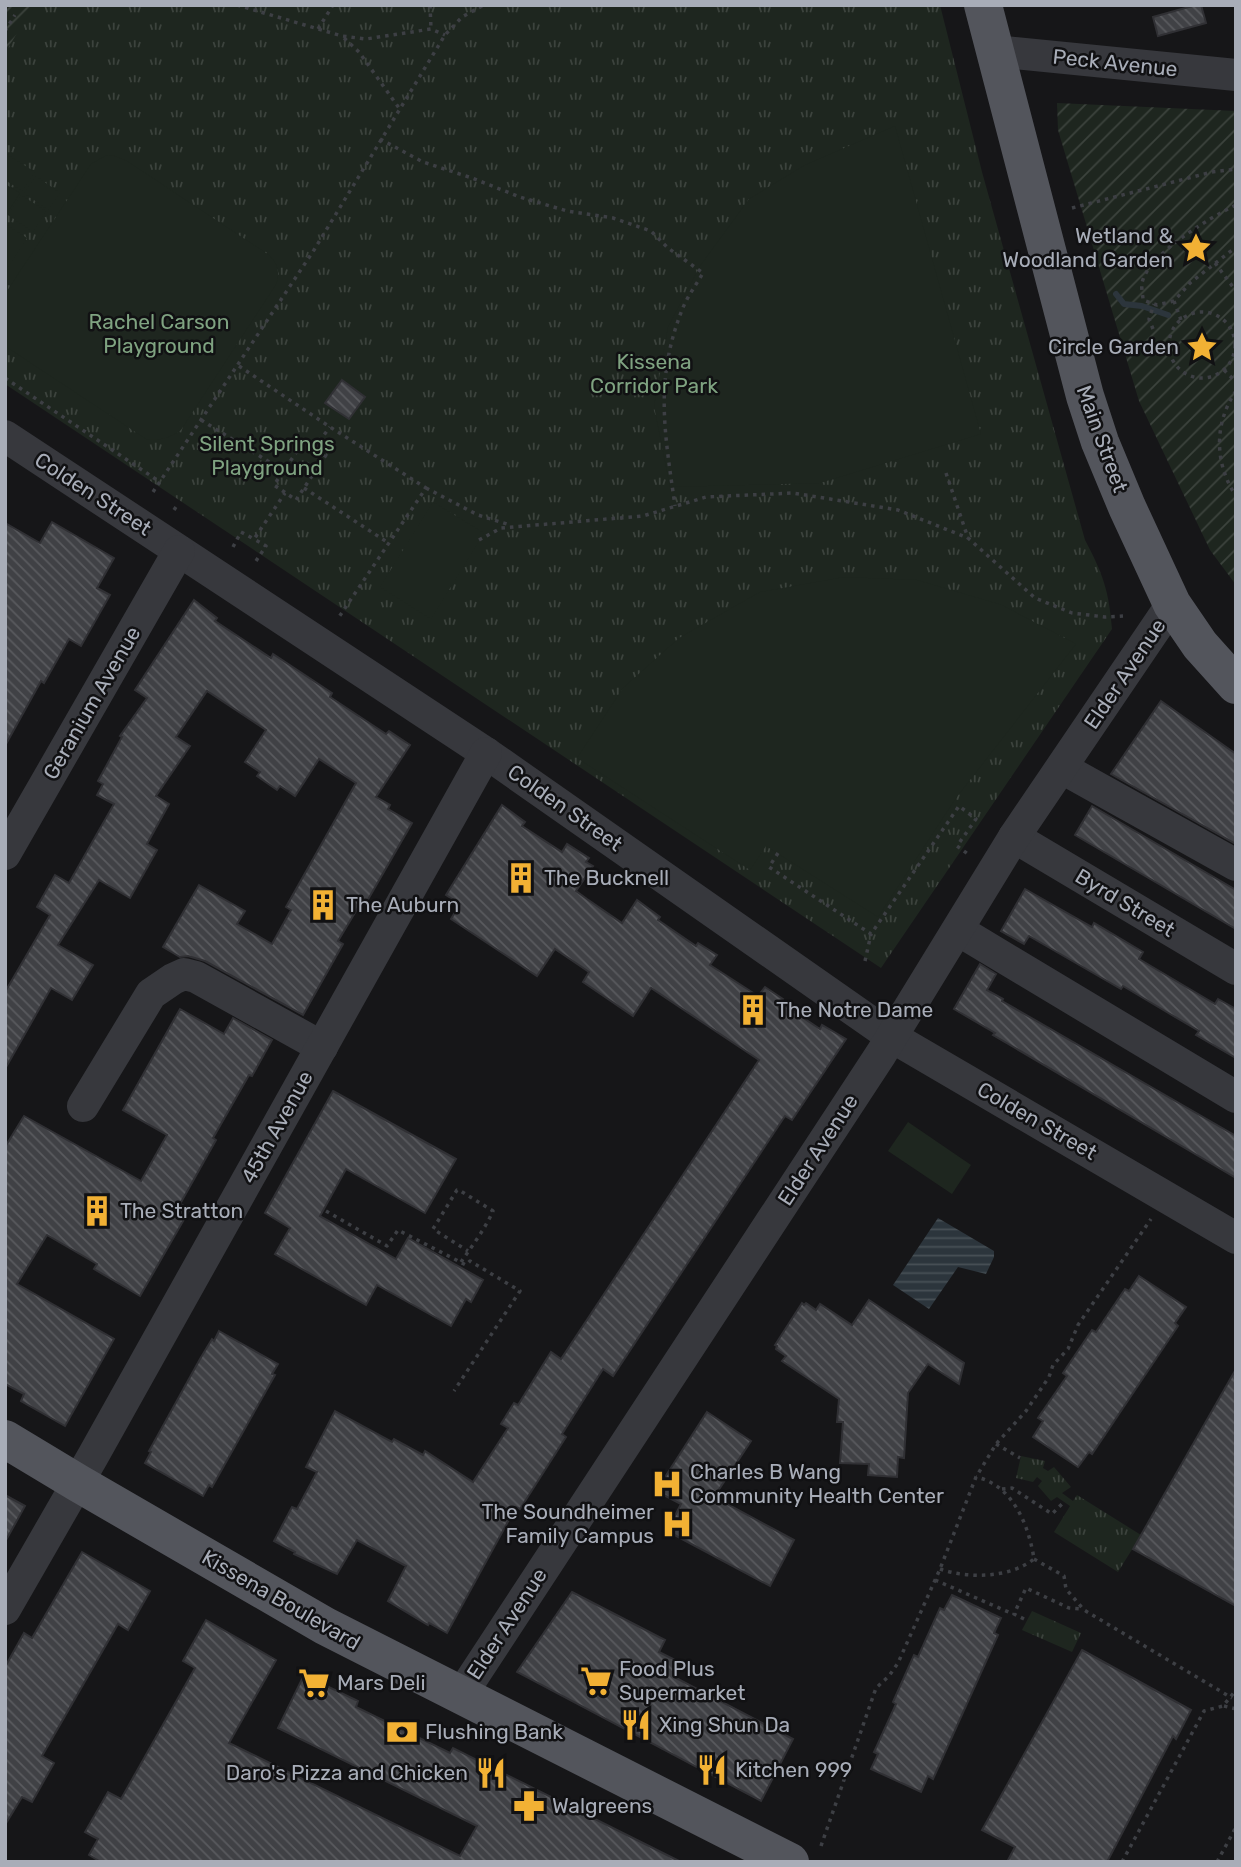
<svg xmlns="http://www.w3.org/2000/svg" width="1241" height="1867" viewBox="0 0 1241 1867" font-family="Rubik,sans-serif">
<defs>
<pattern id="park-tufts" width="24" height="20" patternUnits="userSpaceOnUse" patternTransform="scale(1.75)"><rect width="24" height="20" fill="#1e261f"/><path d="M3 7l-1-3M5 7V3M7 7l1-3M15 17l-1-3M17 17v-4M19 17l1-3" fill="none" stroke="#3c433d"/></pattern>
<pattern id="garden-furrows" width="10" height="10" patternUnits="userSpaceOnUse" patternTransform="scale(1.75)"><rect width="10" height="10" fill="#1e261f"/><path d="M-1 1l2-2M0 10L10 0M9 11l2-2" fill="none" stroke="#3c433d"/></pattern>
<pattern id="water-rules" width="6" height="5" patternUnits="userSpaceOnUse" patternTransform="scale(1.75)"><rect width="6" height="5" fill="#2c353c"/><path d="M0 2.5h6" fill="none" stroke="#485056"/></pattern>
<pattern id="building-back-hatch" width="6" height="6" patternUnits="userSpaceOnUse" patternTransform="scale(1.75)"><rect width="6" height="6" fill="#404145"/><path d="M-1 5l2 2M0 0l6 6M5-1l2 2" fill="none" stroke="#595a5e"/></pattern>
</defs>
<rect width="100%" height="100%" fill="#161618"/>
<g fill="url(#park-tufts)">
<path d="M5,5H940L982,172L1085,540C1103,574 1109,591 1112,629L881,968L5,384Z"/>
<polygon points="1021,1456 1045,1461 1043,1468 1048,1471 1054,1467 1071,1487 1062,1493 1073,1501 1077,1495 1141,1535 1118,1572 1054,1532 1070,1506 1057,1497 1051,1501 1038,1486 1042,1481 1037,1477 1033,1482 1016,1478"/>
<polygon points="1032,1611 1081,1633 1072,1652 1022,1630"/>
</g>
<g fill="url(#garden-furrows)">
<polygon points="5,5 34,5 5,53"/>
<polygon points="1057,103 1236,111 1236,585 1210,550 1139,401 1058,130"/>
</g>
<g fill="#1e261f">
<polygon points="895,126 981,434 820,483 670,487 654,406 668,327 700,266 749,199 805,165"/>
<polygon points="5,153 35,172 22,191 5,180"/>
<path d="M112,155L127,161L269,255C278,264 281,275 275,286L181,430C170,438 160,441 146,439L5,346V294L91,164L105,156Z"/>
<polygon points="36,176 60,193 48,210 24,193"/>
<polygon points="5,184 20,193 6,215 5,215"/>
<polygon points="21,195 46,211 33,232 8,215"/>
<polygon points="5,224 27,238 5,272"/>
<polygon points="433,502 484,533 431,619 380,587"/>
<polygon points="844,577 917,580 1002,605 1076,644 956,798 878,917 766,846 750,870 577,758 623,688 679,638 760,592"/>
<polygon points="908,1122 971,1165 952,1194 888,1151"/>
</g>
<polygon fill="url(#water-rules)" points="938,1218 994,1251 994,1257 986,1274 958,1267 929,1309 893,1285"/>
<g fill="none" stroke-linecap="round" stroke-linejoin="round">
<polyline stroke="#2c353c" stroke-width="6" points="1116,294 1124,304 1142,306 1168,315"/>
</g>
<g fill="url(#building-back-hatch)" stroke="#303034" stroke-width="2">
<polygon points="1196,5 1201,5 1206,23 1158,36 1153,17"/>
<polygon points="342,380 365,397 349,419 325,403"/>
<polygon points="52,522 114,558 97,588 110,595 81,646 69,639 44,683 41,681 5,746 5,523 40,543"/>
<polygon points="194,600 217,618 215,621 271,658 273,654 332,693 330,697 386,734 389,731 410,745 376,797 390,805 388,809 412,823 366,903 362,901 338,941 343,944 303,1015 205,961 188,956 180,957 163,947 199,885 245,911 237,924 272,944 291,910 286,907 356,783 319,759 295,796 280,786 277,790 257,776 260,772 245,762 266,730 207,691 176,737 190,746 156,796 169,804 147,844 157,850 130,898 99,880 58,945 93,965 72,1000 51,988 5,1069 5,992 50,915 37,907 55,875 69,883 114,804 97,795 103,784 98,781 122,737 120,736 147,698 135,690"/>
<polygon points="1161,701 1236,754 1236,844 1111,774"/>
<polygon points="502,805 525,822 522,826 562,852 567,844 589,858 586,862 593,866 576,891 587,899 622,923 637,900 660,917 658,920 696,946 698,943 717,955 710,965 758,996 765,987 783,999 781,1003 820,1029 822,1025 846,1039 792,1120 785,1116 613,1376 603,1369 562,1434 566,1437 520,1509 516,1507 447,1633 429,1623 428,1625 388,1601 406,1566 357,1540 337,1574 294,1554 295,1552 274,1541 292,1507 297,1509 317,1472 306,1467 335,1411 392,1442 394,1439 423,1455 425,1451 473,1482 508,1428 501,1424 514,1403 518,1405 551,1352 561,1359 759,1060 651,988 633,1016 583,982 589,972 555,949 537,976 451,919 460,904 446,895"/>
<polygon points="1092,806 1236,890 1236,929 1075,835"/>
<polygon points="1025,889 1092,927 1094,923 1143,952 1139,959 1215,1004 1218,999 1236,1009 1236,1058 1196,1035 1199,1031 1165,1011 1123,986 1121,989 1029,936 1024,944 1001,931"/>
<polygon points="980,964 996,974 987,990 1003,999 1002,1001 1236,1136 1236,1178 993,1035 995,1033 954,1009"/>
<polygon points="180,1009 224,1034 233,1018 272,1040 252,1076 249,1075 213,1138 216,1140 180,1204 190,1209 140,1296 94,1269 97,1264 47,1235 17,1284 114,1339 65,1426 21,1401 24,1394 5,1384 5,1147 24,1116 141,1181 167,1135 123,1110"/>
<polygon points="333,1091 456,1159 425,1213 346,1169 320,1216 396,1259 408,1238 483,1280 471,1302 466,1299 451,1326 377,1285 366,1305 275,1254 290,1228 265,1213"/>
<polygon points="1139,1276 1186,1307 1175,1323 1178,1326 1092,1454 1089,1452 1078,1467 1033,1437 1043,1421 1038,1418 1067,1376 1063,1373 1092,1330 1096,1332 1125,1289 1129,1291"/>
<polygon points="869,1300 964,1363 959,1384 928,1364 908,1393 904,1458 898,1457 897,1477 868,1475 869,1464 840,1463 843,1422 837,1422 839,1399 782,1361 786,1356 776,1349 777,1346 775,1345 802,1303 804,1305 806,1303 816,1310 820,1304 852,1325"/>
<polygon points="219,1331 278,1364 272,1374 275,1375 212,1487 209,1485 203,1496 145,1463 151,1452 149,1451 200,1359 212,1339 214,1341"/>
<polygon points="1236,1369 1236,1606 1133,1549"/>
<polygon points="707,1412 751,1441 714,1497 794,1540 770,1586 667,1531 681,1504 656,1491"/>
<polygon points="5,1495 25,1506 5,1542"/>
<polygon points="82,1552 150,1591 128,1630 118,1624 42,1756 54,1763 32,1802 22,1797 5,1825 5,1667 24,1633 32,1638"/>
<polygon points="572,1592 665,1640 659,1652 679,1662 674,1671 678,1673 676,1678 793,1739 761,1801 517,1672"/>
<polygon points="952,1595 1001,1618 994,1633 998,1635 933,1779 928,1776 921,1792 871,1769 878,1754 874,1752 896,1704 893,1702 914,1655 918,1657 940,1608 944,1610"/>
<polygon points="206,1620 276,1660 229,1743 460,1856 477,1826 278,1728 304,1675 358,1701 356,1707 450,1753 453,1748 681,1862 101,1862 89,1855 98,1839 85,1832 108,1792 121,1799 195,1668 183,1661"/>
<polygon points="1082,1650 1191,1710 1176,1739 1173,1736 1107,1862 1007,1862 1015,1847 982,1830"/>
</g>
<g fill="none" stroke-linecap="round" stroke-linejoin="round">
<g stroke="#3d3f44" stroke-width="3.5" stroke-dasharray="3.5 5" stroke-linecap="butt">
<polyline points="237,5 342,36 366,39 431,29 445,35"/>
<polyline points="430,5 431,29"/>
<polyline points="318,29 333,5"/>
<polyline points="5,31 15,15"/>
<polyline points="344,38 359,52 399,108"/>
<path d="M380,139L423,162L472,178L520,197L567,211L613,218L651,231L668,248L703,273C696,285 687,297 682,310C654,381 665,434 675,506"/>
<polyline points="1072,208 1212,172 1236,169"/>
<polyline points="1215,263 1236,291"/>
<path d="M1174,301L1157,305L1143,300C1143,295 1141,288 1142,283C1148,254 1211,217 1236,205"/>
<circle cx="1202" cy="345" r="33"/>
<polyline points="1181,320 1174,301 1190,283 1236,247"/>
<polyline points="1153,329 1149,319 1154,304"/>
<polyline points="239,366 330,427 426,488 339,617"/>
<polyline points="1224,370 1236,382"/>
<polyline points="5,378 160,482"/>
<path d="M1236,391C1214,423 1214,463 1236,496"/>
<polyline points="201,420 284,471"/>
<polygon points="304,441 326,455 296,500 274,485"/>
<polyline points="314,448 330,427"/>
<polyline points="946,473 968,538 1035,598 1072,613 1105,617 1123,616"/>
<polyline points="304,488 387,542"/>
<polyline points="426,488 478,515 510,525"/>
<polyline points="153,492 314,250 445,35 462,17 484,5"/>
<polyline points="174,510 176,507"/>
<polyline points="479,540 501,528 643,516 706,497 793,493 898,510 968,538"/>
<polyline points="233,547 241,532 254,539"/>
<polyline points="256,561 266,546 254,539 285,493"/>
<polyline points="778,853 769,867 871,934 959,806 976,819 957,846 968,854"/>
<polyline points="865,961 871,934"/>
<polyline points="326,1211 387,1246 398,1230 466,1265 470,1261 520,1291 454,1391"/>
<path d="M461,1262C472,1246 485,1229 493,1211L459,1190H457L433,1229L468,1251"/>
<polyline points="996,1444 1020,1458"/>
<polyline points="1002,1489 1012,1488 1052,1514 1064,1502"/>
<polyline points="1034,1559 1064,1576 1066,1589 1084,1610 1232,1698"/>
<path d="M940,1569C968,1579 1010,1578 1034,1559C1029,1526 1013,1485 976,1477"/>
<polyline points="935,1580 1013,1614"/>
<polyline points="1024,1619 1014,1614 1026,1588 1069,1608 1082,1609"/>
<polyline points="1224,1706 1236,1709"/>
<polyline points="821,1846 876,1688 889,1676 898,1663 940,1569 976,1477 996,1444 1026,1411 1049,1377 1053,1365 1068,1349 1078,1325 1151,1219"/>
<polyline points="1122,1862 1204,1711 1223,1706 1236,1690"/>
<polyline points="1217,1862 1236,1827"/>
</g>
<g stroke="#37383d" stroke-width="32">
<polyline points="994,51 1236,75"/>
<polyline points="5,436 486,753 892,1037 1236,1238"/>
<polyline points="1062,768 1236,865"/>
<polyline points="1014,837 1236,969"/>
<polyline points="5,854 179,551"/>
<polyline points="958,930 1236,1097"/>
<polyline points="83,1106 151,994 173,979 184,974 196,977 322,1047"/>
<polyline points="5,1609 93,1456 486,753"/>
<polyline points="461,1695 881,1054 1014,837 1172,604"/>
</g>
<g stroke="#53555c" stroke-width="38">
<polyline points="983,5 1085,396 1100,442 1127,507 1172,604 1200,645 1236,685"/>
<polyline points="5,1439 78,1483 325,1626 790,1862"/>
</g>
</g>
<defs>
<symbol id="sight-bare" viewBox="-9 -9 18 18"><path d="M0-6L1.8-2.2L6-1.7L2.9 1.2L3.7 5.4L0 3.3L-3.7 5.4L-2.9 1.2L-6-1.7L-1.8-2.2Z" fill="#f2b134" stroke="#111113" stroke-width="2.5" paint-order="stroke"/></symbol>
<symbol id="building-bare" viewBox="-9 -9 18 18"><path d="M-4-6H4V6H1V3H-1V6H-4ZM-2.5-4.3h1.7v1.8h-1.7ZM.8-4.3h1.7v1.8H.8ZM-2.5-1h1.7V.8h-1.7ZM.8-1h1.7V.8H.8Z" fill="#f2b134" stroke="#111113" stroke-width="2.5" paint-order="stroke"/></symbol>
<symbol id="hospital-bare" viewBox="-9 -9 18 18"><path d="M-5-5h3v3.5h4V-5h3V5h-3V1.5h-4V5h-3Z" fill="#f2b134" stroke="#111113" stroke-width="2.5" paint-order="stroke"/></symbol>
<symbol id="supermarket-bare" viewBox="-9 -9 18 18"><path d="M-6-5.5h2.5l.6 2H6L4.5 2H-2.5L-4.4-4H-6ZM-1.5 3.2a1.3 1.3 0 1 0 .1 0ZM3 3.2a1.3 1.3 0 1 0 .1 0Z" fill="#f2b134" stroke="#111113" stroke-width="2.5" paint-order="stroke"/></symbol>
<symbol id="restaurant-bare" viewBox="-9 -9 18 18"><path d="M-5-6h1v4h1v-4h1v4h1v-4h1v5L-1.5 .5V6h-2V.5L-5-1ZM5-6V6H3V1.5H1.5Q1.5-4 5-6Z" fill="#f2b134" stroke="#111113" stroke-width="2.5" paint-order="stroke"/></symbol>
<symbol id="bank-bare" viewBox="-9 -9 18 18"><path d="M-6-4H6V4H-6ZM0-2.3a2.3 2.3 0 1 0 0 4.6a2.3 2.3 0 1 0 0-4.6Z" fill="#f2b134" stroke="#111113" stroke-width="2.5" paint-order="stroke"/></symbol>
<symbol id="pharmacy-bare" viewBox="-9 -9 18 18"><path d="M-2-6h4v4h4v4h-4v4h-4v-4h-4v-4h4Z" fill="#f2b134" stroke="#111113" stroke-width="2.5" paint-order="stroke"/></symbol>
</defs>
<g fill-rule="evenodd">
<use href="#sight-bare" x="1174" y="226" width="44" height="44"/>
<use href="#sight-bare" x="1180" y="325" width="44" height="44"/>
<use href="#building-bare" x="499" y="856" width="44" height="44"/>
<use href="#building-bare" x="301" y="883" width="44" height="44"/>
<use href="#building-bare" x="731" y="988" width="44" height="44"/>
<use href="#building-bare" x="75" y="1189" width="44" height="44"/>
<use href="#hospital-bare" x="645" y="1462" width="44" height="44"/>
<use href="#hospital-bare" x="655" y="1502" width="44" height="44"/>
<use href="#supermarket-bare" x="574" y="1659" width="44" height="44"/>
<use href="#supermarket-bare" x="292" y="1661" width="44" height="44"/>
<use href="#restaurant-bare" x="614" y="1703" width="44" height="44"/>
<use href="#bank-bare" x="380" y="1710" width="44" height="44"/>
<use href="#restaurant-bare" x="690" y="1748" width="44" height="44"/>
<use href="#restaurant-bare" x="469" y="1751" width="44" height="44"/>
<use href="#pharmacy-bare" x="507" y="1784" width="44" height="44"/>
</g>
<g text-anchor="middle" stroke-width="5" stroke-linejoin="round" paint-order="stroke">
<g font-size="21" fill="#a8adb8" stroke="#111113">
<text transform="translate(1115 63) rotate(6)" y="7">Peck Avenue</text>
<text transform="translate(1102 439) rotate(70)" y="7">Main Street</text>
<text transform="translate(93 494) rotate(33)" y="7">Colden Street</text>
<text transform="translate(1125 674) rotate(-56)" y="7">Elder Avenue</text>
<text transform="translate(92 703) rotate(-60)" y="7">Geranium Avenue</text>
<text transform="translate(565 808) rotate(35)" y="7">Colden Street</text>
<text transform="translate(1125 903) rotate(31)" y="7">Byrd Street</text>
<text transform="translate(1037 1121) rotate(30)" y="7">Colden Street</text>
<text transform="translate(277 1127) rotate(-61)" y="7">45th Avenue</text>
<text transform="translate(818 1150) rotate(-57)" y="7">Elder Avenue</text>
<text transform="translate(281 1600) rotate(30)" y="7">Kissena Boulevard</text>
<text transform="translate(507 1624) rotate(-57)" y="7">Elder Avenue</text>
</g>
<g font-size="21" fill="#a8adb8" stroke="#111113" text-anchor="start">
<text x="1173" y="243" text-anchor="end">Wetland &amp;<tspan x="1173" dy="24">Woodland Garden</tspan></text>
<text x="1179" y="354" text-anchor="end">Circle Garden</text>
<text x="544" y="885">The Bucknell</text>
<text x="346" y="912">The Auburn</text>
<text x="776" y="1017">The Notre Dame</text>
<text x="120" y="1218">The Stratton</text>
<text x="690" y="1479">Charles B Wang<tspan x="690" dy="24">Community Health Center</tspan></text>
<text x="654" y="1519" text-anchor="end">The Soundheimer<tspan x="654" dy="24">Family Campus</tspan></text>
<text x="619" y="1676">Food Plus<tspan x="619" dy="24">Supermarket</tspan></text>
<text x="337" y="1690">Mars Deli</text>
<text x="659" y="1732">Xing Shun Da</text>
<text x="425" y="1739">Flushing Bank</text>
<text x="735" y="1777">Kitchen 999</text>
<text x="468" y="1780" text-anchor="end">Daro's Pizza and Chicken</text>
<text x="552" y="1813">Walgreens</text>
</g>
<g font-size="21" fill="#7fa381" stroke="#111113">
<text x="159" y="329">Rachel Carson<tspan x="159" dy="24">Playground</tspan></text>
<text x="654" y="369">Kissena<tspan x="654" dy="24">Corridor Park</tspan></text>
<text x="267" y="451">Silent Springs<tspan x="267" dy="24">Playground</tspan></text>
</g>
</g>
<rect width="1241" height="1867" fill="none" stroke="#a8adb8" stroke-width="14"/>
</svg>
